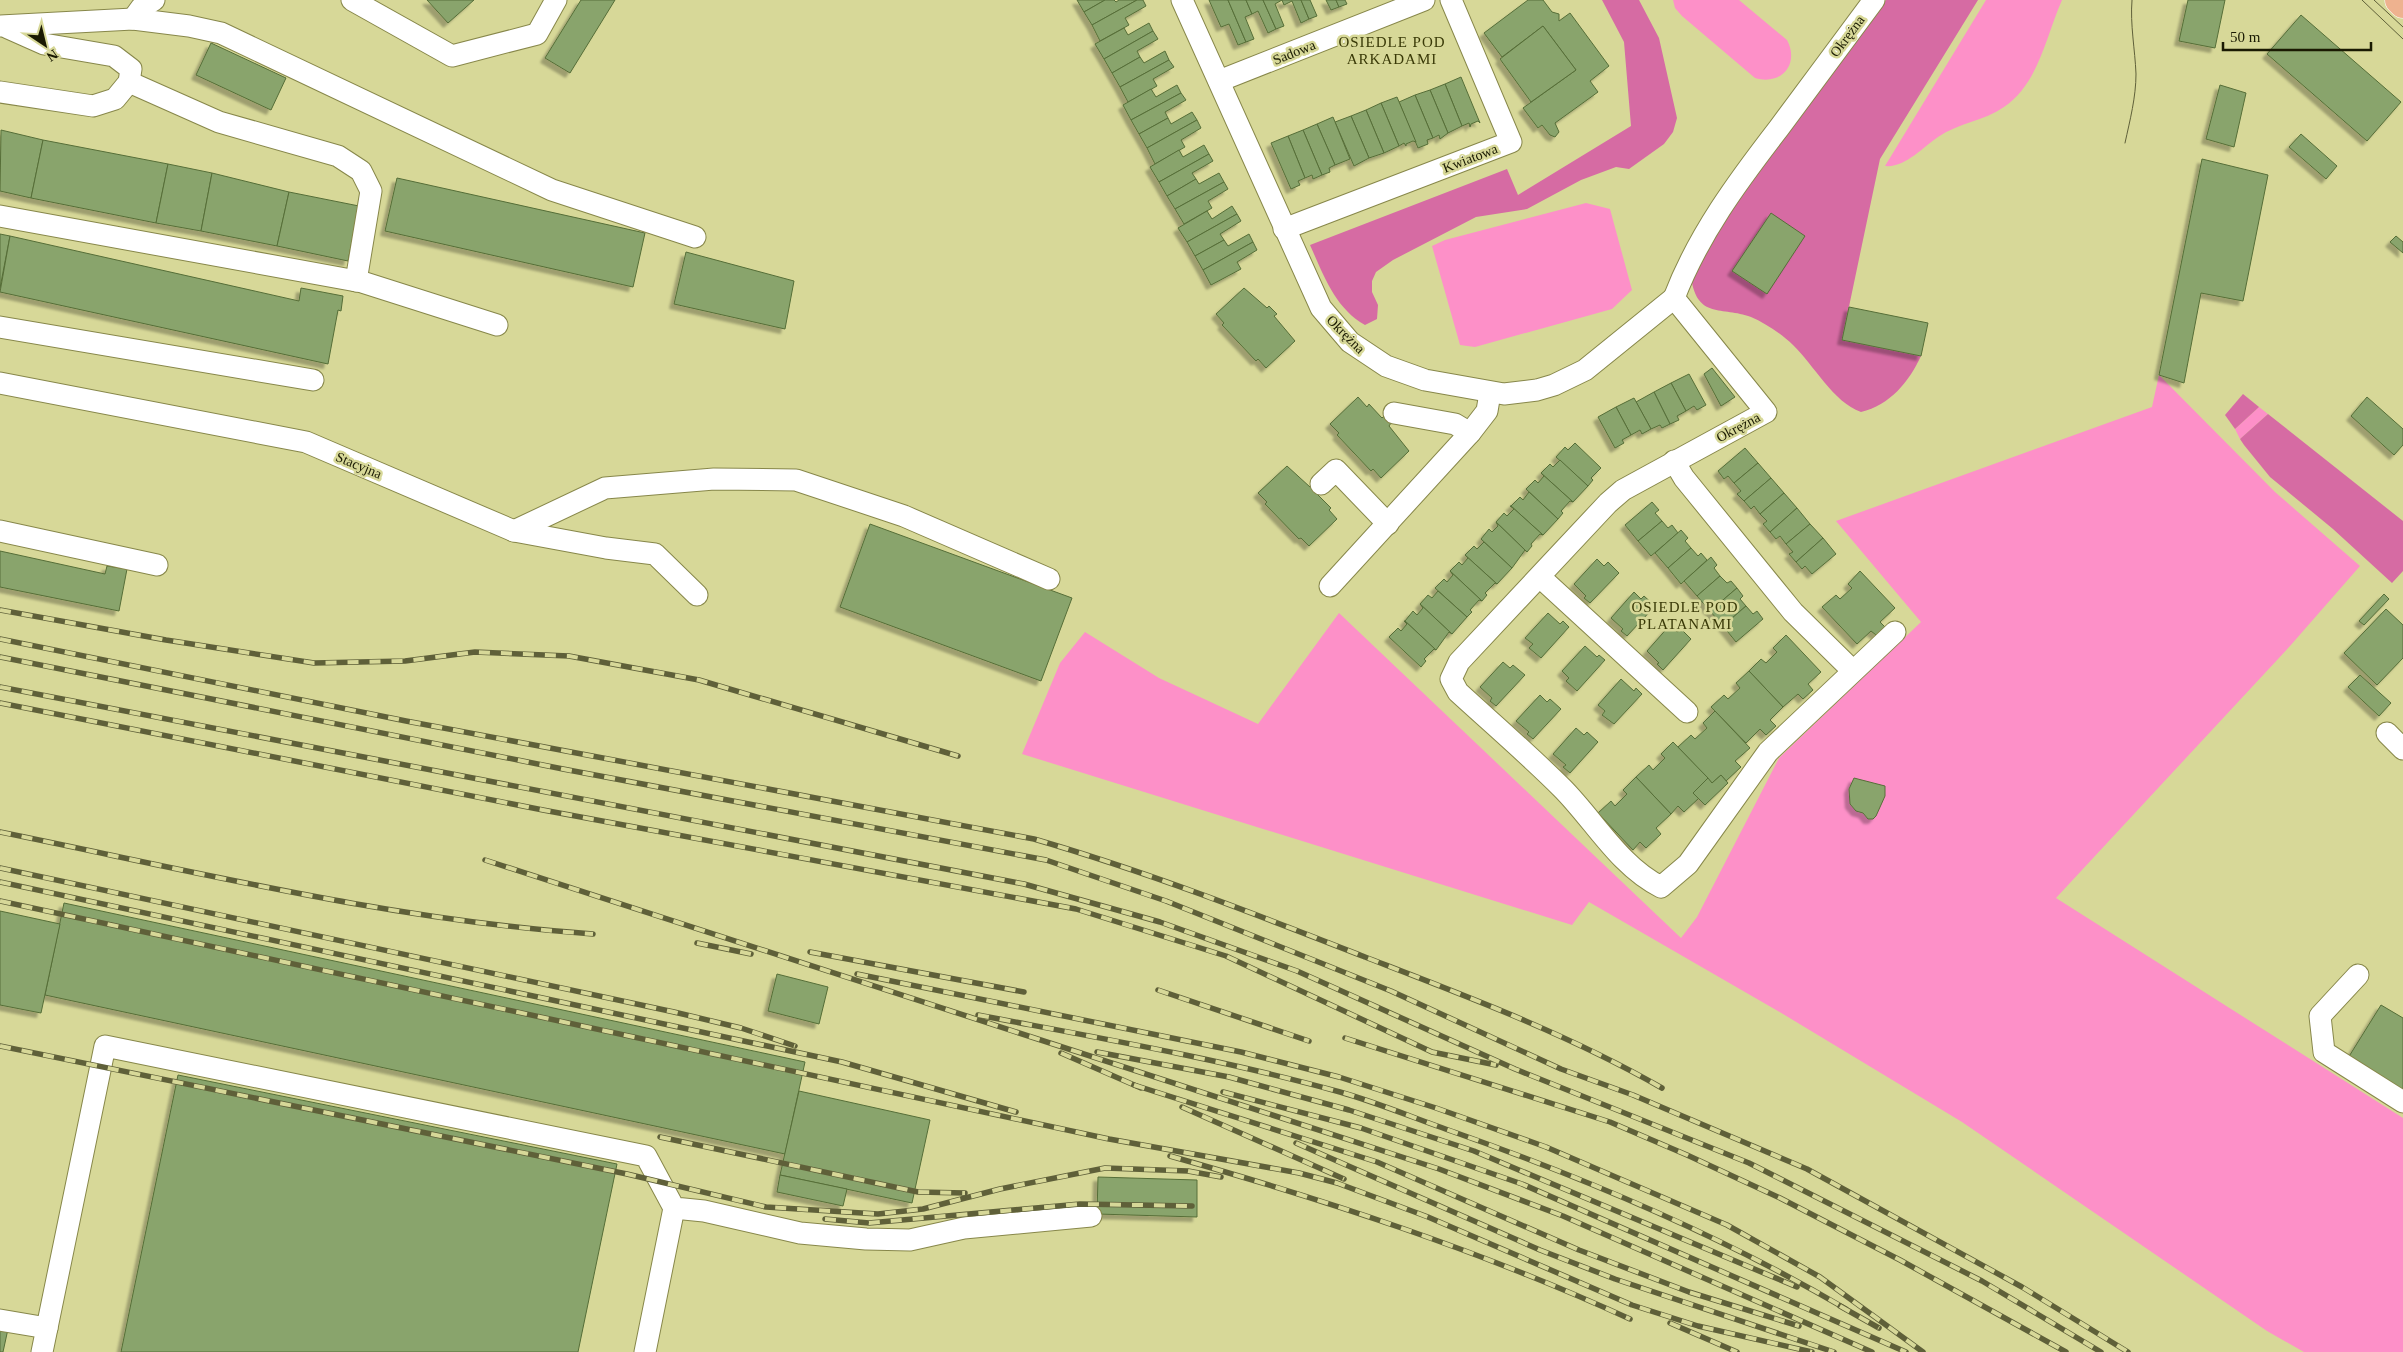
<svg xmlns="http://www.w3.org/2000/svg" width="2403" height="1352" viewBox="0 0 2403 1352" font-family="Georgia,serif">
<defs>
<filter id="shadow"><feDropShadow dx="-4.5" dy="4.5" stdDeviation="1" flood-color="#0004"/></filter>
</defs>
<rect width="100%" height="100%" fill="#d7d898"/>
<g fill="#fd90c8">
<path d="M1673,0H1739L1787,40C1800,64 1781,86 1755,78L1682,16L1675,8Z"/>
<path d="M1986,0H2062C2046,36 2039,83 2004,107C1984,121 1958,123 1938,137C1923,147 1905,168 1885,166Z"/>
<polygon points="1586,203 1610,209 1632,290 1612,309 1475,347 1460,345 1432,246 1445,240"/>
<polygon points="2159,375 2275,492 2360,566 2290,646 2056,898 2403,1118 2403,1352 2304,1352 2267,1331 1962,1122 1783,1014 1589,902 1572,925 1022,754 1060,663 1085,632 1159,678 1258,724 1339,613 1681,938 1697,917 1779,758 1921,622 1836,521 2152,407"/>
<polygon points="2259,407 2268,414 2240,439 2235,429"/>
</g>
<g fill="#d66ba3">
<path d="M1602,0H1639L1659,38L1677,118L1673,132L1664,144L1629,169L1616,167L1581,180L1527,209L1476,217L1393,260L1376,272L1372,281V292L1378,305L1377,319L1365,325C1335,308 1324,276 1310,245L1507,169L1518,195L1631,126L1624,42Z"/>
<path d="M1886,0H1978L1880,159L1842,340L1921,356C1909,382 1890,405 1861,412C1833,402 1814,365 1793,345C1782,334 1765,323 1751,317C1722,306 1697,320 1691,277L1738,199Z"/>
<polygon points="2243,394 2259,407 2235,429 2225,415"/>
<polygon points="2268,414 2403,521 2403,571 2392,583 2333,529 2270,477 2244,445 2240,439"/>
</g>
<g fill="#89a46c" stroke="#566e38" filter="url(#shadow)">
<polygon points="427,0 474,0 448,23"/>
<polygon points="581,0 615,0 570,73 545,58"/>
<polygon points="1077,0 1105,0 1084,12"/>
<polygon points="1105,0 1114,0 1116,2 1119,0 1137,0 1092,25 1084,12"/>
<polygon points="1137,0 1143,0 1146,6 1125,18 1129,25 1100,41 1092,25"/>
<polygon points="1209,0 1228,0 1246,42 1238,45 1229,24 1221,27"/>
<polygon points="1228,0 1246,0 1252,14 1245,17 1254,39 1246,42"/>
<polygon points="1246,0 1263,0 1276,29 1268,33 1258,11 1252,14"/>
<polygon points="1263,0 1282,0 1275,4 1284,26 1276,29"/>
<polygon points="1282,0 1301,0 1309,19 1301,23 1292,1 1284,5"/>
<polygon points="1301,0 1310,0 1317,16 1309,19"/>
<polygon points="1326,0 1336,0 1339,7 1331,10"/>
<polygon points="1336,0 1345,0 1347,4 1339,7"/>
<polygon points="1528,0 1543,0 1552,12 1559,14 1559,21 1570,13 1609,66 1590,81 1598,92 1555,123 1559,132 1555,137 1550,135 1542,125 1538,128 1523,108 1576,70 1543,26 1502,57 1484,33"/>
<polygon points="2188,0 2225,0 2215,48 2179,41"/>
<polygon points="2301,15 2401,102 2367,141 2267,54"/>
<polygon points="1149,23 1153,31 1104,59 1095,44 1124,28 1128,35"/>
<polygon points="1543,26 1576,70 1531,102 1500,59"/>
<polygon points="1153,31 1158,39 1137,51 1140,57 1112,73 1104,59"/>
<polygon points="211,43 286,78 271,110 196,75"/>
<polygon points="1165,51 1169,60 1120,87 1112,73 1140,57 1144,63"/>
<polygon points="1169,60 1174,67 1153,79 1157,86 1128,102 1120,87"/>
<polygon points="1461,77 1480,123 1478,121 1471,124 1470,127 1469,123 1462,126 1445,84"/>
<polygon points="1445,84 1462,126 1448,133 1430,90"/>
<polygon points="1177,85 1181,93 1131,120 1123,105 1151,89 1156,97"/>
<polygon points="2220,85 2246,93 2234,147 2206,139"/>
<polygon points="1430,90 1448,133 1440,139 1439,135 1433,138 1415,95"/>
<polygon points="1181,93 1186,100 1165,112 1168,118 1139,134 1131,120"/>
<polygon points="1415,95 1433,138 1427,140 1428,144 1418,148 1399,102"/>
<polygon points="1397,97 1416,142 1413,141 1406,144 1406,146 1404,143 1399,146 1381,103"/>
<polygon points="1381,103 1399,146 1384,153 1366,110"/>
<polygon points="1366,110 1384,153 1369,158 1351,116"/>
<polygon points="1192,112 1197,120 1147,148 1139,134 1168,118 1171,124"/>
<polygon points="1351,116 1369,158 1354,166 1335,122"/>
<polygon points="1333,117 1350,159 1335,165 1317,124"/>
<polygon points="1197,120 1201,128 1181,140 1185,147 1155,164 1147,148"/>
<polygon points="1317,124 1335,165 1329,168 1330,172 1322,175 1303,130"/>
<polygon points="1,130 43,140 31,198 0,191"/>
<polygon points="1303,130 1322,175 1313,179 1312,175 1305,178 1288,136"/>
<polygon points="2301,134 2337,166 2326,179 2289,147"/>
<polygon points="1288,136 1305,178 1298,181 1300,185 1291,189 1271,143"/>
<polygon points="43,140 168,164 156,223 31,198"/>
<polygon points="1204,145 1209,154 1159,182 1150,167 1179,150 1183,157"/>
<polygon points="1209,154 1213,161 1192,173 1196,179 1167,196 1159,182"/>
<polygon points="2202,159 2268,175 2243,301 2201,293 2184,383 2159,375"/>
<polygon points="168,164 212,173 201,231 156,223"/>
<polygon points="212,173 289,192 277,246 201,231"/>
<polygon points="1219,173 1224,182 1175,209 1167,196 1196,179 1199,184"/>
<polygon points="397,178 645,233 633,287 385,231"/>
<polygon points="1224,182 1228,189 1208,201 1212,208 1184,224 1175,209"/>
<polygon points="289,192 359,206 348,261 277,246"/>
<polygon points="1232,206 1237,214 1187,242 1178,228 1207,211 1212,219"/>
<polygon points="1771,213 1805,236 1767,294 1732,271"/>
<polygon points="1237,214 1241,221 1220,234 1224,240 1195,256 1187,242"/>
<polygon points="0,234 10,236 0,288"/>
<polygon points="1249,234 1253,242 1203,270 1195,256 1224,240 1228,246"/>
<polygon points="10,236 299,301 301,288 343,296 341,311 338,310 328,364 0,292"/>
<polygon points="2396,236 2403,242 2403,253 2390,242"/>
<polygon points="1253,242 1257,250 1237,262 1241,269 1211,285 1203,270"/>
<polygon points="686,252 794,281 785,329 674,304"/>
<polygon points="1244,288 1267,308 1269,306 1277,314 1274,316 1295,341 1266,368 1258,359 1256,361 1222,325 1224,323 1216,314"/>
<polygon points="1849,307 1928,323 1921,356 1842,340"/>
<polygon points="1712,368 1735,397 1721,406 1704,374"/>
<polygon points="1689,374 1706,405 1697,410 1694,406 1686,411 1671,383"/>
<polygon points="1671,383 1686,411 1677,416 1679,420 1670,424 1654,392"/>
<polygon points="1654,392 1670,424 1662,428 1660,425 1651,429 1636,402"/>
<polygon points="1358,397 1367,407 1369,404 1382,418 1384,416 1391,423 1389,426 1409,451 1381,478 1373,469 1371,471 1337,435 1339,433 1330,424"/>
<polygon points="2367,397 2403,429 2403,445 2394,455 2351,416"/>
<polygon points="1634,398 1651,429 1642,434 1640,430 1631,435 1616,407"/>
<polygon points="1616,407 1631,435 1622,440 1624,443 1615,448 1598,417"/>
<polygon points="1575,443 1601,468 1591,478 1593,480 1588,486 1556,457 1565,447 1568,450"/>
<polygon points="1745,448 1758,463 1734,483 1728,476 1724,479 1718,471"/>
<polygon points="1560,460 1588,486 1573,502 1541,473 1550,464 1553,467"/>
<polygon points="1758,463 1771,478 1744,501 1737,494 1741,491 1734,483"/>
<polygon points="1287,466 1310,487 1312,484 1320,492 1317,494 1331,508 1329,510 1337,519 1309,546 1301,538 1299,539 1265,504 1267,502 1258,493"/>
<polygon points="1541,473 1573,502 1570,501 1561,511 1563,513 1558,519 1526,489 1535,480 1538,483 1544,476"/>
<polygon points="1771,478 1784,493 1760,514 1754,506 1751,509 1744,501"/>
<polygon points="1529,492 1558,519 1543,535 1511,506 1520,497 1523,500"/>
<polygon points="1784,493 1797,508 1770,532 1763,524 1767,521 1760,514"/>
<polygon points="1652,502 1659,510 1655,513 1662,521 1638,541 1625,525"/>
<polygon points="1510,506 1511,506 1543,535 1540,534 1531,544 1532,546 1527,552 1496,522 1504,513 1507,516 1514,509"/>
<polygon points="1797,508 1810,524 1786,544 1780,536 1776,539 1770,532"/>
<polygon points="1662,521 1668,528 1672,525 1678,533 1651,556 1638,541"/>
<polygon points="1496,522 1527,552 1525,550 1512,568 1481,539 1489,529 1492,532 1498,526"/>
<polygon points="870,524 1072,598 1041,681 840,607"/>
<polygon points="1810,524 1823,538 1796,562 1789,554 1793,552 1786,544"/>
<polygon points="1681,530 1688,538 1685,541 1691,548 1668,568 1655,553"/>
<polygon points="1823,538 1836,554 1812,574 1805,566 1802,569 1796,562"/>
<polygon points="1484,542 1512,568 1497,584 1465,555 1474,546 1477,549"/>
<polygon points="1691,548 1698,556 1701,553 1707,560 1681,584 1668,568"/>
<polygon points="0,551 105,574 107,566 127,569 119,611 0,587"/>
<polygon points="1465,555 1497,584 1495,583 1485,593 1487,595 1482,601 1450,571 1459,562 1462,565 1468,558"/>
<polygon points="1711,557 1717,565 1714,568 1720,576 1697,596 1684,581"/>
<polygon points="1597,559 1604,566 1608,562 1619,573 1590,603 1584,598 1586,596 1574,584"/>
<polygon points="1450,571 1482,601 1479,600 1470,610 1472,612 1467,617 1435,588 1444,579 1447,582 1453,575"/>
<polygon points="1860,571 1895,608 1880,622 1885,627 1876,635 1871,631 1857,644 1822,607 1836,595 1840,599 1852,588 1848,584"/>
<polygon points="1720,576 1727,583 1731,581 1737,588 1710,611 1697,596"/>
<polygon points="1737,588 1743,596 1740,599 1746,606 1723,626 1710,611"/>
<polygon points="1438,591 1467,617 1452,634 1420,604 1428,595 1432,598"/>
<polygon points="1634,592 1641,599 1644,596 1655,606 1627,636 1621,631 1623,629 1611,618"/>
<polygon points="2384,594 2389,599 2364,625 2359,621"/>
<polygon points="1420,604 1452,634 1449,632 1436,650 1405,621 1413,611 1417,615 1423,608"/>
<polygon points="1746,606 1753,614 1757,611 1763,619 1736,642 1723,626"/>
<polygon points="2386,609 2403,625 2403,658 2377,685 2344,653"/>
<polygon points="1548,613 1560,624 1563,621 1569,627 1541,658 1529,648 1533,644 1525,638"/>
<polygon points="1404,621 1405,621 1436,650 1434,649 1424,659 1426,661 1421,667 1389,637 1398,628 1401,631 1407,624"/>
<polygon points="1670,625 1677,632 1681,629 1691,639 1663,670 1657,664 1659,663 1647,651"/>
<polygon points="1786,635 1821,672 1808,684 1813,690 1803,699 1798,694 1783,707 1749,671 1761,659 1766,663 1777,652 1773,648"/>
<polygon points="1585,646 1597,657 1599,655 1605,660 1577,691 1566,681 1569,678 1562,671"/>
<polygon points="1503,662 1510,668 1513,665 1525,675 1496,706 1490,701 1492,698 1480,687"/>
<polygon points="1749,671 1783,707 1770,720 1776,726 1766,735 1760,729 1746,743 1711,707 1724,695 1728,699 1740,688 1736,683"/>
<polygon points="2360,675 2391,703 2379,716 2348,687"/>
<polygon points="1621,679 1634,691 1636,688 1642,694 1614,724 1602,715 1605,711 1598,705"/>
<polygon points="1540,695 1547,702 1550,699 1561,709 1533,739 1527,734 1529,732 1516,721"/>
<polygon points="1715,711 1750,748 1735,761 1741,767 1726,781 1721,775 1712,783 1678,747 1691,735 1695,739 1707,728 1703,723"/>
<polygon points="1576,728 1584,735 1587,732 1598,742 1570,773 1563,767 1566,765 1553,754"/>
<polygon points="1673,742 1708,778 1693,793 1699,798 1684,812 1678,806 1671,814 1636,777 1649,765 1653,770 1665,758 1661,754"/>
<polygon points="1721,775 1728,783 1705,805 1693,793 1708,778 1712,783"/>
<polygon points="1636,777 1671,814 1656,828 1661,834 1646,848 1640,842 1633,850 1598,813 1611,801 1615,806 1627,794 1623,790"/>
<polygon points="1854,778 1885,786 1885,796 1876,816 1873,819 1868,819 1863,813 1856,811 1850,804 1849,789"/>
<polygon points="64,903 805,1062 785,1154 45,995"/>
<polygon points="0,911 60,924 41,1013 0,1005"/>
<polygon points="777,974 828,987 819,1024 768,1011"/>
<polygon points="2381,1005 2403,1018 2403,1093 2348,1058"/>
<polygon points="178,1075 617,1164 578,1352 121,1352"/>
<polygon points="799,1091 930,1120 912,1203 780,1175"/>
<polygon points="780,1175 847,1189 843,1206 777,1192"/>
<polygon points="1098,1177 1197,1180 1197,1217 1097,1214"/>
<polygon points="0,1328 8,1329 3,1352 0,1352"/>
</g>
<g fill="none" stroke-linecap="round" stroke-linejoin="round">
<defs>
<g id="minor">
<polyline points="352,0 452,56 537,34 556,0"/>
<polyline points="1182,0 1321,308 1350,342 1386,366 1425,380 1504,394 1537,390 1554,385 1585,370 1674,298"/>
<path d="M1874,0C1842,43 1811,85 1779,128C1738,181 1698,235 1674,298L1766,412L1623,490L1608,503L1459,662L1451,679L1458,692C1493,724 1529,755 1562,788C1594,820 1619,866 1661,887L1688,864L1768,752L1895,632"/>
<polyline points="133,19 141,8 154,0"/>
<polyline points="0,26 133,19 189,26 221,33 552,190 695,237"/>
<polyline points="1219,81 1424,0"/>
<polyline points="129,82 219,122 338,156 361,171 371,191 356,281"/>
<polyline points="0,92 93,106 115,99 129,82 131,69 114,56 44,44 8,28"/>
<polyline points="0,216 362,282 497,325"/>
<polyline points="1284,229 1511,142 1451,0"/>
<polyline points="0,327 313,380"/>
<polyline points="0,383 306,442 514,531 606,548 655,554 697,595"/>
<polyline points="1394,413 1455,424 1470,433"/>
<polyline points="1674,461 1684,478 1793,612 1853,671"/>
<polyline points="1321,484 1336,470 1388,524"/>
<polyline points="0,531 157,565"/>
<polyline points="514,531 605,488 714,479 796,480 904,516 1049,579"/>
<polyline points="1540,577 1687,712"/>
<polyline points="1330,586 1470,433 1487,411 1490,393"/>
<polyline points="2387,733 2403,749"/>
<polyline points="2358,975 2320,1016 2324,1052 2403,1102"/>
<polyline points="0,1320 47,1328"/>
<polyline points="42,1352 105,1046 646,1156 674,1208 704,1211 800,1233 866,1239 910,1240 964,1228 1091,1216"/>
<polyline points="645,1352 674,1208"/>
</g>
<polyline id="major" points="2399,0 2403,4"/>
</defs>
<use href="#minor" stroke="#87874a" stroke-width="23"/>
<use href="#major" stroke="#fff" stroke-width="29"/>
<use href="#minor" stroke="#fff" stroke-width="21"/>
<use href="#major" stroke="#eeb28f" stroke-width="28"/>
<g stroke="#5f6039" stroke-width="1">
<polyline points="2362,0 2403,39"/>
<polyline points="2374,0 2403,27"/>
<path d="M2125,143C2130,120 2136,97 2136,74C2135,49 2130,25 2132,0"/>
</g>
<defs>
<g id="rail">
<polyline points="0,610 166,640 314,663 405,661 475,652 569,656 699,680 958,756"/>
<path d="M0,639L406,721L1034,839C1148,872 1255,914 1365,957C1466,996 1568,1034 1662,1088"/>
<polyline points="0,657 563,769 1046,860 1166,901 1391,991 1561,1069 1633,1095 1807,1169 2022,1287 2128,1352"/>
<polyline points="0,687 1024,884 1160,922 1297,971 1515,1069 1749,1163 1982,1281 2101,1352"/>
<polyline points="0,703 543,810 1076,909 1226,956 1432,1052 1496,1065"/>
<path d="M0,832C197,872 392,920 593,934"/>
<polyline points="485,860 1439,1169 1563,1216 1872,1352"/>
<polyline points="0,868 674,1012 741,1028 795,1046"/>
<polyline points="0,882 842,1062 1016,1112"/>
<polyline points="0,901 1109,1139 1299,1173 1337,1183 1428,1217 1632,1305 1698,1326 1812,1352"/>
<polyline points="697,943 751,954"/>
<polyline points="810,952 1024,992"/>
<polyline points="857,974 1241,1052 1339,1077 1436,1108 1546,1147 1727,1225 1820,1277 1923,1352"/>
<polyline points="1158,990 1309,1041"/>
<path d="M978,1015C1099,1038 1221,1059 1340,1092C1379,1103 1416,1119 1454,1132C1590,1180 1722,1236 1846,1309"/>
<polyline points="1345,1038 1610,1122 1687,1155 1780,1198 1900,1260 2066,1352"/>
<polyline points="0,1046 627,1174 766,1207 878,1214 923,1209 1000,1189 1105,1168 1188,1171 1221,1177"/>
<polyline points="1097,1052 1229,1077 1349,1110 1474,1151 1797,1287"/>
<polyline points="1061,1053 1141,1088"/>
<polyline points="1134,1085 1377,1162 1579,1250 1689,1292 1799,1326"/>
<polyline points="1223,1092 1361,1128 1522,1184 1906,1352"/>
<polyline points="1182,1107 1344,1179"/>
<polyline points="660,1137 918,1192 965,1193"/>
<polyline points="1296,1143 1540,1250 1615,1279 1834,1352"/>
<path d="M1170,1156C1329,1201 1479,1250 1630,1319"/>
<polyline points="825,1219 869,1223 1080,1204 1192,1206"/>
<polyline points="1840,1306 1879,1328"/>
<polyline points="1670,1323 1737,1352"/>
</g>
</defs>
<use href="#rail" stroke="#5f6039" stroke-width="5.5"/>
<use href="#rail" stroke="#d7d898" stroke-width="4" stroke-dasharray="11" stroke-linecap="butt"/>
</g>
<g text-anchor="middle" stroke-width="5" stroke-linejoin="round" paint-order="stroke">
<g font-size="14" fill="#1a1a02" stroke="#d7d898">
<text transform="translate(1847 36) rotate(-53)" y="5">Okrężna</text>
<text transform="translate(1294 52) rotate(-22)" y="5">Sadowa</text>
<text transform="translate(1470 158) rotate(-21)" y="5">Kwiatowa</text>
<text transform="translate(1346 334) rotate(45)" y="5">Okrężna</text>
<text transform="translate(1738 427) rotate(-28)" y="5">Okrężna</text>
<text transform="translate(359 465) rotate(23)" y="5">Stacyjna</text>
</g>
<g font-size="15" letter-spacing="1" fill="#393907" stroke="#d7d898">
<text x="1392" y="47">OSIEDLE POD<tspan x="1392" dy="17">ARKADAMI</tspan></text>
<text x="1685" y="612">OSIEDLE POD<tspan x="1685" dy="17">PLATANAMI</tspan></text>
</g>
</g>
<g transform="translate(45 45) rotate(145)" stroke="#d7d898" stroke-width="4" paint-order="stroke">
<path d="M0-4L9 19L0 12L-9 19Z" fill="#1a1a02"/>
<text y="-8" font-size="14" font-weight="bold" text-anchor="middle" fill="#1a1a02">N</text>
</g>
<path d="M2223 42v8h148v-8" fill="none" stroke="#1a1a02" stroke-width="2.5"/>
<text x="2230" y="42" font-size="15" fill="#1a1a02" stroke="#d7d898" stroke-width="4" paint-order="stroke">50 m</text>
</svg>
